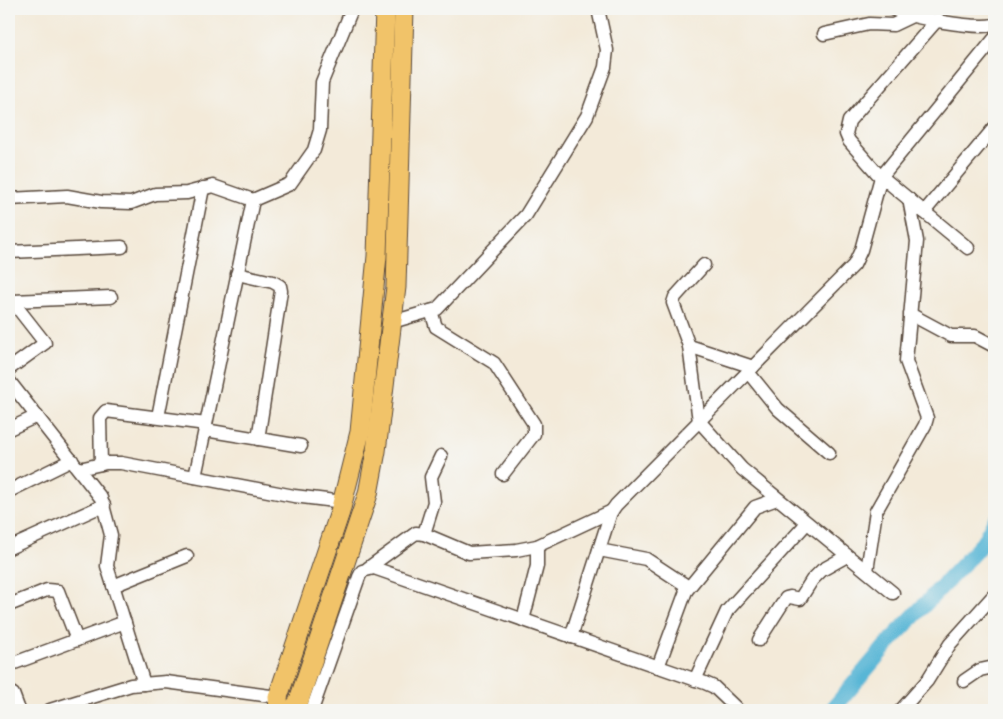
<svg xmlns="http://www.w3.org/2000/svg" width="1003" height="719" viewBox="0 0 1003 719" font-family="Sriracha,sans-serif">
<rect width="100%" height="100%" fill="#f6f6f2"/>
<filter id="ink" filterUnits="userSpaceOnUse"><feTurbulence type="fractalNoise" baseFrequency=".02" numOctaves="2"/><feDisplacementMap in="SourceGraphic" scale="10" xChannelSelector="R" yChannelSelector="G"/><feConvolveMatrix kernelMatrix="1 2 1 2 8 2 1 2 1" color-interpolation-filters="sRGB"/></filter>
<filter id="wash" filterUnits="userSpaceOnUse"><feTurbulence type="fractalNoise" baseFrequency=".0096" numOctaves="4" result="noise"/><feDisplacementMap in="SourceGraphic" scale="20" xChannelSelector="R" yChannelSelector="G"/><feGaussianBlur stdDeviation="1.12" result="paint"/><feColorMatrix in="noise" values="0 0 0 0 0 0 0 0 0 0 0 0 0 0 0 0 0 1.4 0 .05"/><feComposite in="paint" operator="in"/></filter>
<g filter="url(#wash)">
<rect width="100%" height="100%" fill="#f3ead9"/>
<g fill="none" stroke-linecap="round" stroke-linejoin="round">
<polyline stroke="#58b6d6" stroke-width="16" points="832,710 890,641 983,543 994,522"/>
</g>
</g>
<g filter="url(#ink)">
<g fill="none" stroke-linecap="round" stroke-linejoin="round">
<defs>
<g id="minor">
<path d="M892,9C912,18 973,29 994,25"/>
<polyline points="938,19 849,121 846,134 849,141 877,173 968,248"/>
<polyline points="824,34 869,24 893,25 914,15"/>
<polyline points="9,199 67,196 101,202 131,203 155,194 187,193 213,186 253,200 290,184 314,150 320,130 322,82 352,9"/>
<polyline points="924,212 994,128"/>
<polyline points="9,252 122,247"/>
<polyline points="704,265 675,297 673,303 689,346 699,421 742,469 893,593"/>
<polyline points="237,274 273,282 280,286 281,291 258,439"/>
<polyline points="9,297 45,343 9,369"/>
<polyline points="12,301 111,297"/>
<polyline points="431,311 436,327 494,363 534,424 534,434 503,474"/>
<polyline points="910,314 951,336 975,336 994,346"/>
<polyline points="392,322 437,309 526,215 587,116 605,67 607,50 598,9"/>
<polyline points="689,346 753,367"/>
<polyline points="748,372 778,409 829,453"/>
<polyline points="9,381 101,498 111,535 107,566 144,684"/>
<polyline points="158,417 203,188"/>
<polyline points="9,429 37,416"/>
<polyline points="205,430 301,446"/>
<polyline points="101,464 100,418 106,411 206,424"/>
<polyline points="79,469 106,463 121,463 294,496 343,502"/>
<polyline points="195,477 253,200"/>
<polyline points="9,491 72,460"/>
<polyline points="424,534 434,502 431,477 441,456"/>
<polyline points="9,548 104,505"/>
<polyline points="599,550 646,559 684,584 686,591 658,667"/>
<polyline points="368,568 416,533 424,534 469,553 516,550 537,546 612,511"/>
<polyline points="867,571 876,511 925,425 927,418 906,361 917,241 909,199"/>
<polyline points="113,586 187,556"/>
<polyline points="686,591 755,507 777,499"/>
<polyline points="9,605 47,590 58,591 77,640"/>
<polyline points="523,620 537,566 537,546"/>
<polyline points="571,637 611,512 616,505 854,265 861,250 881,177 994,39"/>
<polyline points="759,640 786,598 790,597 800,599 812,580 822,570 847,556"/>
<polyline points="9,665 125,622"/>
<polyline points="695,680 727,611 807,523"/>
<polyline points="964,681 980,670 994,667"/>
<polyline points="9,692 13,694 19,710"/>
<polyline points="50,710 131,685 166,682 278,697"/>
<polyline points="312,710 359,577 362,571 374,568 705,683 714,687 736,708"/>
<polyline points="901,710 927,681 950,644 994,595"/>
</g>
<g id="highway">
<polyline points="279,710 278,697 340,512 360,432 377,256 385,9"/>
<polyline points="292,710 298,703 368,494 376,451 396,287 404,9"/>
</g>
</defs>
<use href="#minor" stroke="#57473a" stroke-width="15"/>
<use href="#highway" stroke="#57473a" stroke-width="21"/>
<use href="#minor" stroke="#fff" stroke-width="12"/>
<use href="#highway" stroke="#f1c369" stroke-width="19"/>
</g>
</g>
<rect width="1003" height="719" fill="none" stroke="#f6f6f2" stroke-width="30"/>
</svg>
